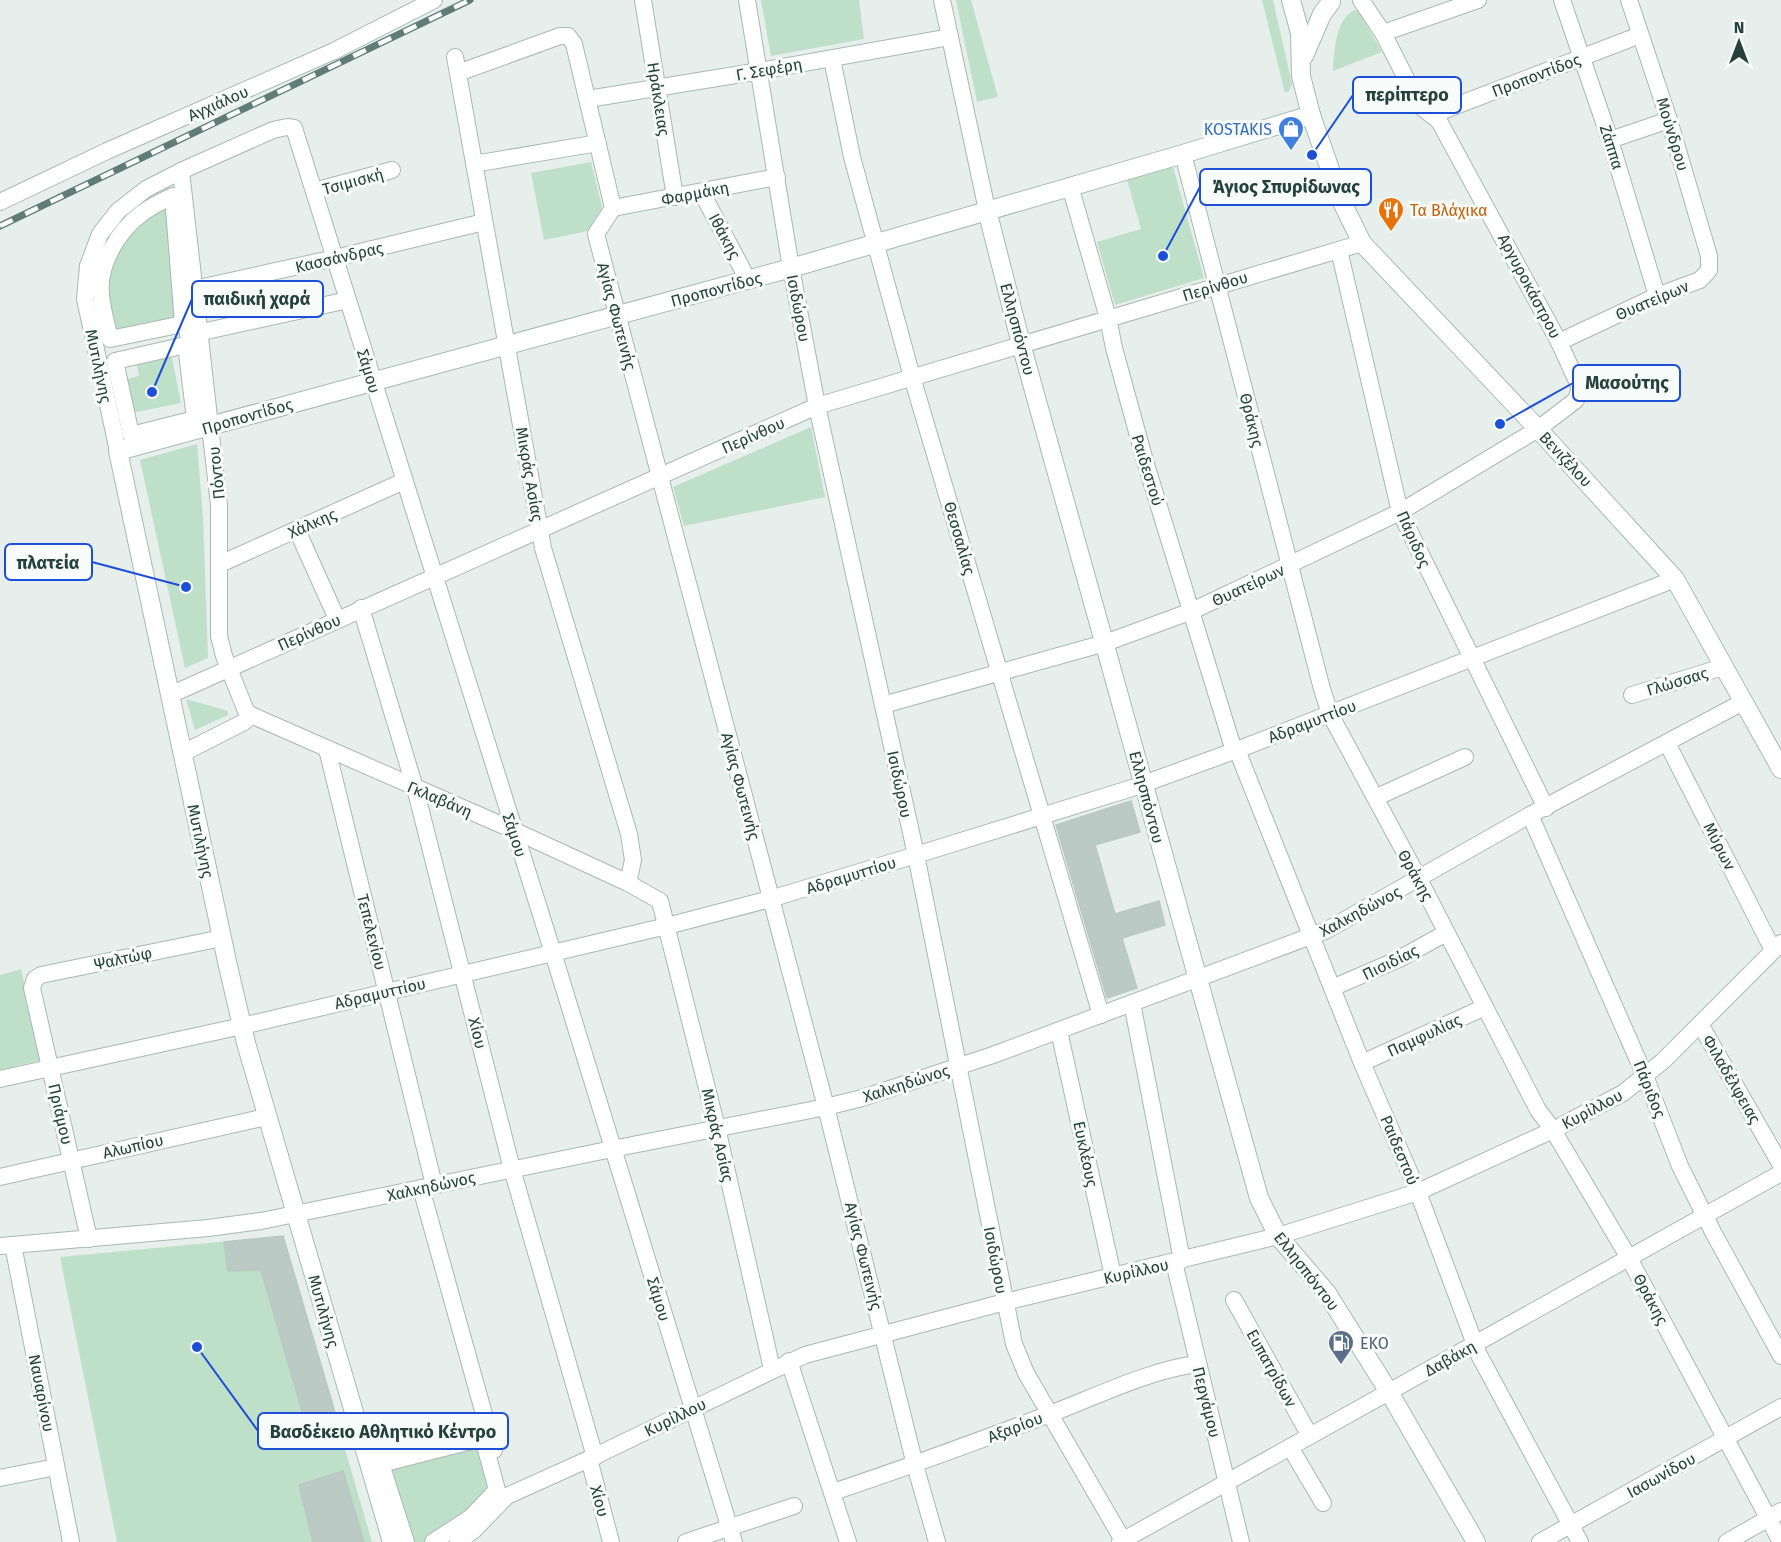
<svg xmlns="http://www.w3.org/2000/svg" width="1781" height="1542" viewBox="0 0 1781 1542" font-family="'Fira Sans',sans-serif">
<rect width="100%" height="100%" fill="#e6efeb"/>
<g fill="#bfe0c8">
<polygon points="761,0 859,0 864,39 771,56"/>
<polygon points="956,0 971,0 998,97 977,102"/>
<polygon points="1262,0 1273,0 1292,84 1289,91 1285,93"/>
<path d="M1354,10H1358L1382,52L1333,71C1334,53 1335,20 1354,10Z"/>
<polygon points="591,162 602,207 588,231 544,240 531,173"/>
<polygon points="1173,167 1204,278 1115,305 1097,242 1141,229 1127,180"/>
<polygon points="170,200 181,322 113,337 104,292 120,243"/>
<polygon points="171,353 181,403 131,413 123,380 139,376 136,359"/>
<polygon points="811,427 825,497 684,526 673,487"/>
<polygon points="197,444 203,517 208,658 185,668 140,460"/>
<polygon points="186,699 228,711 228,715 195,730"/>
<polygon points="21,969 41,1060 0,1070 0,975"/>
<polygon points="283,1236 372,1542 117,1542 60,1257"/>
<polygon points="481,1441 494,1490 428,1542 409,1542 385,1465"/>
</g>
<g fill="#bbcac4" stroke="#b8c9c2" stroke-width="1.5">
<polygon points="1131,801 1140,832 1095,845 1115,914 1159,901 1165,925 1122,938 1137,988 1107,998 1056,825"/>
<polygon points="283,1236 342,1436 312,1445 261,1270 228,1271 224,1242"/>
<polygon points="343,1471 364,1542 313,1542 299,1485"/>
</g>
<g fill="none" stroke-linecap="round" stroke-linejoin="round">
<defs>
<g id="street">
<polyline points="643,0 675,197"/>
<polyline points="747,0 791,268 817,406 916,855 1014,1344 1026,1373 1124,1542"/>
<polyline points="942,0 987,210"/>
<polyline points="1562,0 1610,140 1657,296"/>
<polyline points="1383,33 1478,0"/>
<polyline points="455,57 543,548 629,834 633,860 628,883"/>
<polyline points="832,59 852,157 912,377 1101,1015"/>
<polyline points="458,73 560,36 568,36 574,44 613,208 596,234 826,1107 915,1465 937,1542"/>
<polyline points="588,99 760,71 950,37"/>
<polyline points="1432,115 1640,35"/>
<polyline points="1610,140 1669,120"/>
<polyline points="1183,154 1322,689 1330,714 1419,879 1538,1110 1553,1130 1629,1258 1781,1542"/>
<polyline points="474,164 598,143"/>
<polyline points="181,171 219,505 219,636 224,656 246,711 251,715 513,830 628,883 660,901 717,1128 772,1369"/>
<polyline points="1070,186 1108,318 1114,348 1145,461 1234,751"/>
<polyline points="314,191 392,170"/>
<polyline points="702,193 748,280"/>
<path d="M173,196L183,324L110,339C107,325 102,309 101,294C98,265 118,231 141,214C150,207 162,201 173,196Z"/>
<polyline points="0,202 107,151 334,51 434,0"/>
<polyline points="613,208 777,177"/>
<polyline points="1339,250 1400,512 1546,808"/>
<polyline points="194,289 335,258 484,222"/>
<polyline points="188,335 348,300"/>
<polyline points="1559,342 1657,296 1700,280 1709,270 1709,256 1669,120 1629,0"/>
<polygon points="186,345 195,419 131,435 115,361"/>
<polyline points="118,451 85,299 88,266 100,234 118,211 146,189 181,171 273,130 287,127 294,128 553,953 734,1542"/>
<polyline points="297,530 337,619"/>
<polyline points="220,564 404,481"/>
<polyline points="361,608 415,788 512,1169 595,1457"/>
<polyline points="170,695 817,406 1362,243"/>
<polyline points="1632,695 1723,667"/>
<polyline points="883,705 1105,643 1192,611 1400,512 1538,429 1576,400 1580,388 1559,342 1439,121 1420,106 1383,33 1361,0"/>
<polyline points="1667,743 1773,950"/>
<polyline points="327,749 434,1185"/>
<polyline points="1237,750 1362,1063 1418,1192 1479,1355 1580,1542"/>
<polyline points="183,753 244,722 251,715"/>
<polyline points="1377,797 1465,757"/>
<polyline points="1530,815 1645,1076 1680,1166 1713,1232 1781,1356"/>
<polyline points="1332,988 1399,959 1446,933"/>
<polyline points="1132,1003 1182,1260"/>
<polyline points="1700,1024 1781,1165"/>
<polyline points="1059,1031 1113,1276"/>
<polyline points="1362,1063 1485,1007"/>
<polyline points="0,1079 242,1026 667,926 770,899 916,855 1132,788 1237,750 1675,579"/>
<polyline points="0,1177 266,1117"/>
<polyline points="421,1188 494,1450"/>
<polyline points="89,1239 32,988 35,979 41,975 222,938"/>
<polyline points="13,1245 71,1542"/>
<polyline points="0,1246 208,1228 261,1221 612,1149 826,1107 862,1098 993,1055 1327,930 1530,815 1743,702"/>
<polyline points="1174,1262 1241,1542"/>
<polyline points="1234,1300 1310,1436"/>
<polyline points="789,1361 848,1542"/>
<polyline points="1290,1447 1323,1503"/>
<polyline points="367,1455 434,1439"/>
<polyline points="589,1459 611,1542"/>
<polyline points="0,1478 56,1467"/>
<path d="M833,1492C906,1468 978,1441 1050,1414C1095,1397 1149,1370 1197,1364"/>
<polyline points="406,1542 381,1464 483,1438 497,1490 470,1518 433,1542"/>
<polyline points="458,1542 474,1530 507,1496 589,1459 805,1355 1005,1302 1278,1236 1418,1192 1553,1130 1623,1093 1663,1061 1781,943"/>
<polyline points="686,1542 794,1506"/>
<polyline points="1120,1542 1781,1173"/>
<polyline points="1540,1542 1781,1407"/>
<polyline points="1727,1542 1781,1511"/>
</g>
<g id="secondary">
<polyline points="1291,0 1300,33 1301,76 1311,115 1340,198 1362,243 1538,429 1675,579 1781,769"/>
<polyline points="1304,56 1322,14 1331,2"/>
<polyline points="987,210 1021,344 1259,1198 1278,1236 1327,1293 1335,1306 1389,1392 1476,1542"/>
<polyline points="392,1542 246,1043 228,966 118,451 791,268 1183,154 1311,115"/>
</g>
</defs>
<use href="#street" stroke="#a8b8b2" stroke-width="18"/>
<use href="#secondary" stroke="#a4bbb3" stroke-width="20"/>
<use href="#street" stroke="#fff" stroke-width="16"/>
<use href="#secondary" stroke="#fff" stroke-width="18"/>
<defs>
<polyline id="rail" points="0,226 470,0"/>
</defs>
<use href="#rail" stroke="#5f7d75" stroke-width="7"/>
<use href="#rail" stroke="#f7fbf9" stroke-width="4.5" stroke-dasharray="14" stroke-linecap="butt"/>
</g>
<defs>
<symbol id="shop-pin" viewBox="-11 -11 22 30"><path d="M0 17L-7.5 6A9.5 9.5 0 1 1 7.5 6Z" fill="#3f7fe0" stroke="#f7fbf9"/><path d="M-5-2.5h2.3a2.7 3.5 0 0 1 5.4 0H5L5.5 6h-11ZM-1.5-2.5h3a1.5 2.3 0 0 0-3 0Z" fill="#fff"/></symbol>
<symbol id="restaurant-pin" viewBox="-11 -11 22 30"><path d="M0 17L-7.5 6A9.5 9.5 0 1 1 7.5 6Z" fill="#e8710a" stroke="#f7fbf9"/><path d="M-5-6h1v4h1v-4h1v4h1v-4h1v5L-1.5 .5V6h-2V.5L-5-1ZM5-6V6H3V1.5H1.5Q1.5-4 5-6Z" fill="#fff"/></symbol>
<symbol id="fuel-pin" viewBox="-11 -11 22 30"><path d="M0 17L-7.5 6A9.5 9.5 0 1 1 7.5 6Z" fill="#5c6f8a" stroke="#f7fbf9"/><path d="M-5.5-6h7V0h2V4h1.3V-2.5L3-4.5l.8-.8L6-3V5H2.5V1h-1V6h-7ZM-4.2-4.7v3.2H.2V-4.7Z" fill="#fff"/></symbol>
</defs>
<g fill-rule="evenodd">
<use href="#shop-pin" x="1276" y="114" width="30" height="40"/>
<use href="#restaurant-pin" x="1376" y="195" width="30" height="40"/>
<use href="#fuel-pin" x="1326" y="1328" width="30" height="40"/>
</g>
<g text-anchor="middle" stroke-width="6" stroke-linejoin="round" paint-order="stroke">
<g font-size="16" fill="#24423a" stroke="#f7fbf9">
<text transform="translate(769 69) rotate(-10)" y="6">Γ. Σεφέρη</text>
<text transform="translate(1536 75) rotate(-21)" y="6">Προποντίδος</text>
<text transform="translate(659 99) rotate(81)" y="6">Ηράκλειας</text>
<text transform="translate(218 103) rotate(-24)" y="6">Αγχιάλου</text>
<text transform="translate(1673 134) rotate(73)" y="6">Μούνδρου</text>
<text transform="translate(1612 147) rotate(73)" y="6">Ζάππα</text>
<text transform="translate(353 181) rotate(-15)" y="6">Τσιμισκή</text>
<text transform="translate(695 193) rotate(-11)" y="6">Φαρμάκη</text>
<text transform="translate(725 236) rotate(62)" y="6">Ιθάκης</text>
<text transform="translate(339 257) rotate(-13)" y="6">Κασσάνδρας</text>
<text transform="translate(1215 286) rotate(-17)" y="6">Περίνθου</text>
<text transform="translate(1530 286) rotate(62)" y="6">Αργυροκάστρου</text>
<text transform="translate(716 289) rotate(-15)" y="6">Προποντίδος</text>
<text transform="translate(1652 300) rotate(-23)" y="6">Θυατείρων</text>
<text transform="translate(799 308) rotate(79)" y="6">Ισιδώρου</text>
<text transform="translate(617 316) rotate(75)" y="6">Αγίας Φωτεινής</text>
<text transform="translate(1018 329) rotate(75)" y="6">Ελλησπόντου</text>
<text transform="translate(99 366) rotate(78)" y="6">Μυτιλήνης</text>
<text transform="translate(369 371) rotate(73)" y="6">Σάμου</text>
<text transform="translate(247 416) rotate(-16)" y="6">Προποντίδος</text>
<text transform="translate(1252 420) rotate(76)" y="6">Θράκης</text>
<text transform="translate(753 435) rotate(-24)" y="6">Περίνθου</text>
<text transform="translate(1566 459) rotate(47)" y="6">Βενιζέλου</text>
<text transform="translate(1148 470) rotate(73)" y="6">Ραιδεστού</text>
<text transform="translate(216 473) rotate(-96)" y="6">Πόντου</text>
<text transform="translate(530 474) rotate(80)" y="6">Μικράς Ασίας</text>
<text transform="translate(312 523) rotate(-24)" y="6">Χάλκης</text>
<text transform="translate(960 538) rotate(74)" y="6">Θεσσαλίας</text>
<text transform="translate(1414 539) rotate(66)" y="6">Πάριδος</text>
<text transform="translate(1248 585) rotate(-25)" y="6">Θυατείρων</text>
<text transform="translate(309 632) rotate(-24)" y="6">Περίνθου</text>
<text transform="translate(1677 681) rotate(-17)" y="6">Γλώσσας</text>
<text transform="translate(1312 721) rotate(-21)" y="6">Αδραμυττίου</text>
<text transform="translate(900 784) rotate(78)" y="6">Ισιδώρου</text>
<text transform="translate(741 786) rotate(75)" y="6">Αγίας Φωτεινής</text>
<text transform="translate(1147 797) rotate(75)" y="6">Ελλησπόντου</text>
<text transform="translate(440 799) rotate(23)" y="6">Γκλαβάνη</text>
<text transform="translate(515 835) rotate(72)" y="6">Σάμου</text>
<text transform="translate(201 841) rotate(78)" y="6">Μυτιλήνης</text>
<text transform="translate(1720 846) rotate(63)" y="6">Μύρων</text>
<text transform="translate(851 875) rotate(-17)" y="6">Αδραμυττίου</text>
<text transform="translate(1416 875) rotate(61)" y="6">Θράκης</text>
<text transform="translate(1360 911) rotate(-28)" y="6">Χαλκηδώνος</text>
<text transform="translate(372 932) rotate(76)" y="6">Τεπελενίου</text>
<text transform="translate(123 958) rotate(-12)" y="6">Ψαλτώφ</text>
<text transform="translate(1390 962) rotate(-26)" y="6">Πισιδίας</text>
<text transform="translate(380 993) rotate(-13)" y="6">Αδραμυττίου</text>
<text transform="translate(478 1033) rotate(76)" y="6">Χίου</text>
<text transform="translate(1424 1035) rotate(-25)" y="6">Παμφυλίας</text>
<text transform="translate(1732 1079) rotate(60)" y="6">Φιλαδέλφειας</text>
<text transform="translate(906 1083) rotate(-18)" y="6">Χαλκηδώνος</text>
<text transform="translate(1650 1089) rotate(68)" y="6">Πάριδος</text>
<text transform="translate(1592 1109) rotate(-28)" y="6">Κυρίλλου</text>
<text transform="translate(61 1114) rotate(77)" y="6">Πριάμου</text>
<text transform="translate(718 1135) rotate(77)" y="6">Μικράς Ασίας</text>
<text transform="translate(133 1146) rotate(-13)" y="6">Αλωπίου</text>
<text transform="translate(1400 1150) rotate(67)" y="6">Ραιδεστού</text>
<text transform="translate(1086 1154) rotate(78)" y="6">Ευκλέους</text>
<text transform="translate(431 1186) rotate(-12)" y="6">Χαλκηδώνος</text>
<text transform="translate(864 1256) rotate(76)" y="6">Αγίας Φωτεινής</text>
<text transform="translate(996 1260) rotate(79)" y="6">Ισιδώρου</text>
<text transform="translate(1136 1271) rotate(-13)" y="6">Κυρίλλου</text>
<text transform="translate(1307 1271) rotate(52)" y="6">Ελλησπόντου</text>
<text transform="translate(659 1299) rotate(73)" y="6">Σάμου</text>
<text transform="translate(1651 1299) rotate(62)" y="6">Θράκης</text>
<text transform="translate(324 1311) rotate(74)" y="6">Μυτιλήνης</text>
<text transform="translate(1450 1358) rotate(-29)" y="6">Δαβάκη</text>
<text transform="translate(1272 1368) rotate(61)" y="6">Ευπατρίδων</text>
<text transform="translate(42 1393) rotate(79)" y="6">Ναυαρίνου</text>
<text transform="translate(1207 1402) rotate(76)" y="6">Περγάμου</text>
<text transform="translate(675 1417) rotate(-26)" y="6">Κυρίλλου</text>
<text transform="translate(1015 1427) rotate(-21)" y="6">Αξαρίου</text>
<text transform="translate(1661 1475) rotate(-29)" y="6">Ιασωνίδου</text>
<text transform="translate(600 1501) rotate(75)" y="6">Χίου</text>
</g>
<g font-size="16" fill="#366cbe" stroke="#f7fbf9" text-anchor="end">
<text x="1272" y="135">KOSTAKIS</text>
</g>
<g font-size="16" fill="#c56008" stroke="#f7fbf9" text-anchor="start">
<text x="1410" y="216">Τα Βλάχικα</text>
</g>
<g font-size="16" fill="#4e5e75" stroke="#f7fbf9" text-anchor="start">
<text x="1360" y="1349">ΕΚΟ</text>
</g>
</g>
<path fill="none" stroke="#1d4ed8" stroke-width="2" d="M1312 155L1353 95M1163 256L1200 187M152 392L192 299M1500 424L1573 383M186 587L92 562M197 1347L258 1431"/>
<g fill="#1d4ed8" stroke="#f7fbf9" stroke-width="2">
<circle cx="1312" cy="155" r="6"/>
<circle cx="1163" cy="256" r="6"/>
<circle cx="152" cy="392" r="6"/>
<circle cx="1500" cy="424" r="6"/>
<circle cx="186" cy="587" r="6"/>
<circle cx="197" cy="1347" r="6"/>
</g>
<g fill="#f7fbf9" stroke="#1d4ed8" stroke-width="2">
<rect x="1353" y="77" width="108" height="36" rx="6"/>
<rect x="1200" y="169" width="171" height="36" rx="6"/>
<rect x="192" y="281" width="131" height="36" rx="6"/>
<rect x="1573" y="365" width="107" height="36" rx="6"/>
<rect x="5" y="544" width="87" height="36" rx="6"/>
<rect x="258" y="1413" width="250" height="36" rx="6"/>
</g>
<g font-size="18" text-anchor="middle" font-weight="bold" fill="#24423a">
<text x="1407" y="101">περίπτερο</text>
<text x="1286" y="193">Άγιος Σπυρίδωνας</text>
<text x="257" y="305">παιδική χαρά</text>
<text x="1627" y="389">Μασούτης</text>
<text x="48" y="569">πλατεία</text>
<text x="383" y="1438">Βασδέκειο Αθλητικό Κέντρο</text>
</g>
<g transform="translate(1739 42)" stroke="#f7fbf9" stroke-width="4.5" paint-order="stroke">
<path d="M0-4.5L10 22L0 15L-10 22Z" fill="#24423a"/>
<text y="-9" font-size="16" font-weight="bold" text-anchor="middle" fill="#24423a">N</text>
</g>
</svg>
